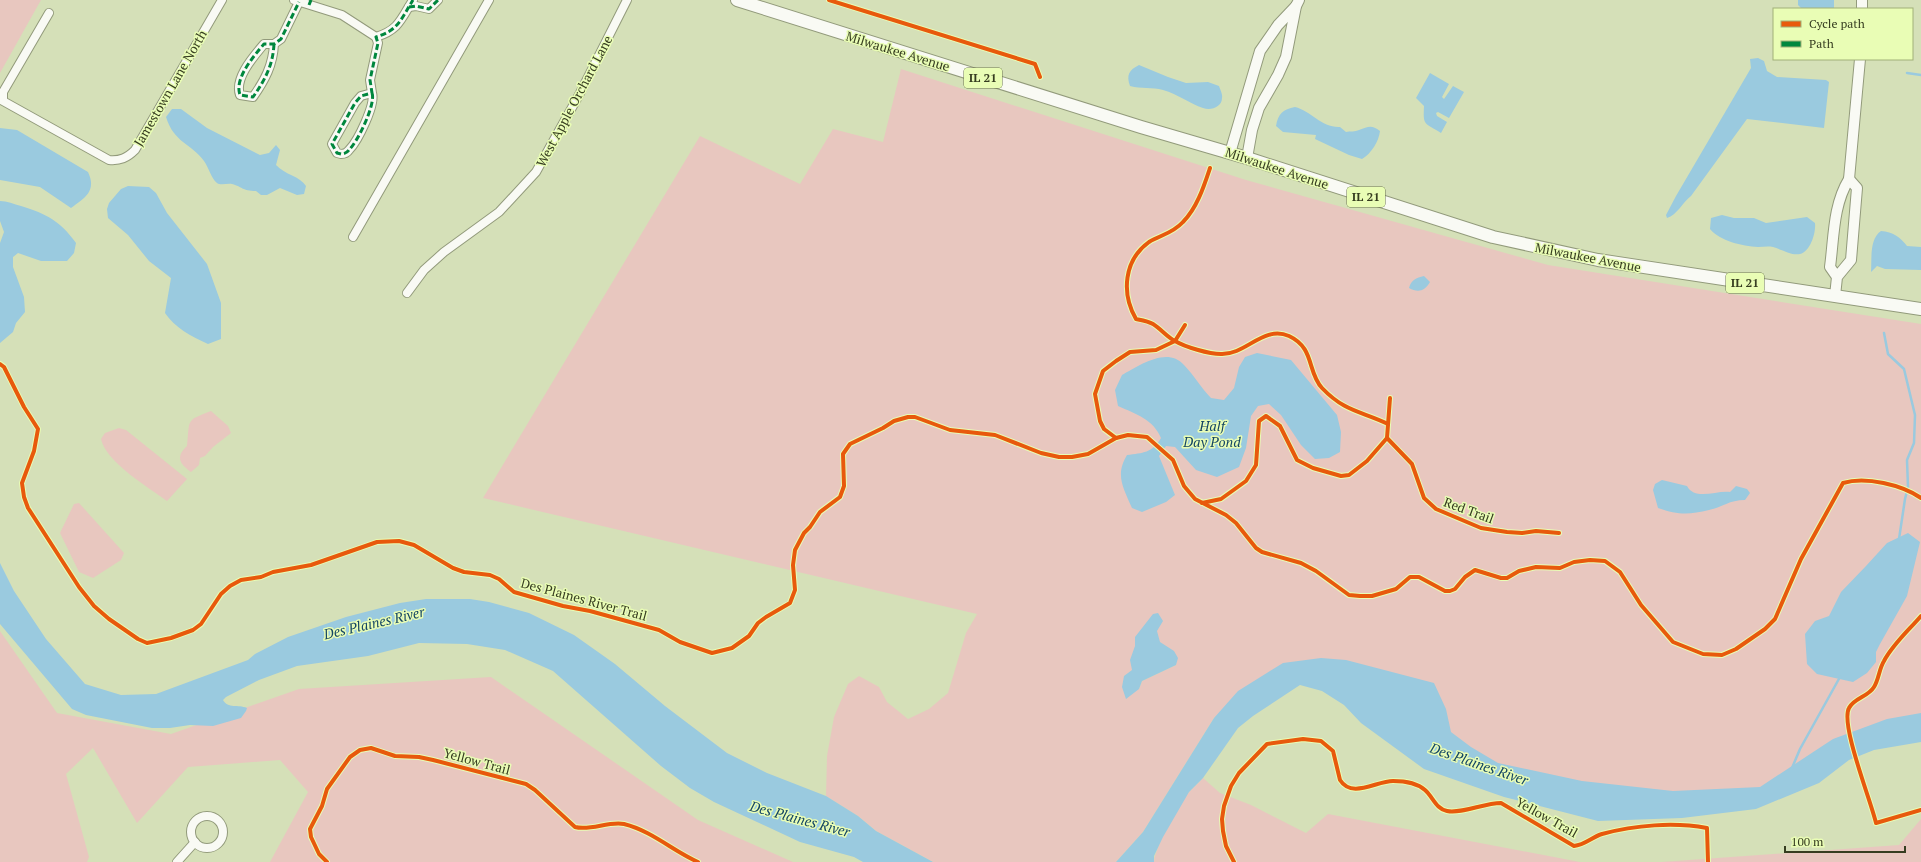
<svg xmlns="http://www.w3.org/2000/svg" width="1921" height="862" viewBox="0 0 1921 862" font-family="'PT Serif',serif">
<rect width="100%" height="100%" fill="#d5e0b8"/>
<g fill="#e8c7bf" fill-rule="evenodd">
<polygon points="0,0 41,0 0,73"/>
<path d="M901,69L1246,180L1548,265L1921,324V732L1886,739L1772,799L1524,782L1328,676L1269,681L1214,718L1143,832L1116,862H933L876,831L858,816L826,796L827,756L834,717L848,684L859,676L879,687L887,702L908,719L929,709L948,693L966,633L977,614L483,498L700,136L800,184L833,129L883,142ZM1176,665L1142,681L1139,689L1124,676L1132,671Z"/>
<path d="M211,411L228,426L231,433L213,447L205,456L200,458L199,465L191,472C180,464 175,457 187,446C190,419 185,421 211,411Z"/>
<path d="M119,428L126,430L187,479L167,501C148,487 106,462 101,439L105,433Z"/>
<polygon points="79,503 124,553 121,560 93,578 79,572 60,533 74,504"/>
<polygon points="0,631 57,713 171,734 299,689 491,677 698,820 793,862 270,862 308,792 280,760 188,767 137,823 93,748 66,774 89,857 87,862 0,862"/>
<path d="M1203,778L1220,793L1251,805L1306,833L1328,814L1580,862H1154C1155,847 1179,804 1189,792C1193,787 1199,783 1203,778Z"/>
<polygon points="1921,819 1921,862 1661,862 1899,845"/>
</g>
<g fill="#9acadf">
<polygon points="1798,0 1834,0 1834,9 1802,9 1798,5"/>
<path d="M1758,58L1764,61L1767,71L1777,77L1826,80L1829,82L1824,128L1747,119L1691,196C1683,202 1677,215 1667,218L1666,215L1676,196L1751,68L1750,59Z"/>
<path d="M1139,65L1168,77L1186,83L1208,82L1219,86C1220,89 1223,95 1222,98C1222,107 1211,111 1203,108C1190,104 1178,94 1163,90C1152,87 1141,89 1130,86C1126,75 1129,70 1139,65Z"/>
<path d="M1430,73L1449,84L1442,97L1444,99L1453,86L1464,92L1449,118L1438,112L1436,113L1437,116L1447,122L1441,133C1424,122 1423,126 1424,106L1416,98Z"/>
<path d="M1295,107C1311,111 1322,128 1340,127L1346,132C1350,131 1355,132 1359,130C1368,127 1371,124 1380,131C1379,141 1371,154 1362,159L1349,155L1315,139L1316,135L1283,132L1276,126C1278,114 1283,109 1295,107Z"/>
<path d="M172,109H181L207,128L260,155L269,153L276,145L280,150L276,165C285,175 300,176 306,186L304,194L297,195L280,188L267,195H261L256,191C242,191 243,187 232,184C227,183 221,186 217,183C211,178 209,168 204,161C191,143 174,143 166,117Z"/>
<path d="M0,128L17,130L88,172C97,191 85,198 71,208L40,187L0,180Z"/>
<path d="M128,186L149,187L156,193L167,213L207,264L221,303V339L208,344C191,336 175,328 165,313L171,278L149,261L128,235L108,218L107,209L109,203L121,189Z"/>
<path d="M0,201C7,201 14,204 21,206C47,214 60,221 76,243L74,253L67,261H41L18,253L13,257V267L24,297L25,312L16,323L13,332L0,343V243L4,232L0,221Z"/>
<path d="M1722,215L1734,218H1754L1766,223L1807,217L1815,223C1816,232 1811,251 1800,254C1792,256 1781,249 1773,247C1768,246 1763,247 1758,247C1742,246 1720,241 1710,229L1711,218Z"/>
<path d="M1881,231C1893,232 1900,237 1907,246L1921,247V270L1885,269L1877,266L1871,272C1872,260 1869,239 1881,231Z"/>
<path d="M1424,276L1430,282C1425,291 1418,293 1409,288C1411,280 1416,278 1424,276Z"/>
<path d="M1257,353L1291,360L1337,415L1341,432L1340,452L1329,458L1315,459L1301,445L1281,415L1269,404L1258,406L1251,416L1246,448L1239,467L1217,477L1196,470L1175,447L1166,446L1159,456L1175,495L1166,502L1142,512L1132,508C1123,487 1115,475 1127,455C1143,453 1152,453 1161,438C1153,419 1136,414 1118,406L1115,390L1122,375C1139,366 1167,346 1184,365C1194,375 1201,388 1211,398L1224,400L1234,388L1239,367L1245,357Z"/>
<path d="M1662,480L1687,486C1695,501 1717,490 1730,492L1736,486L1747,489L1750,493L1745,500C1729,500 1723,507 1709,510C1689,515 1678,515 1658,508L1653,490L1655,484Z"/>
<polygon points="1908,533 1920,542 1907,596 1880,644 1876,652 1876,662 1867,673 1853,682 1817,674 1807,664 1805,634 1815,621 1829,616 1841,592 1866,566 1887,543"/>
<path d="M0,563L14,591L46,639L85,684L121,695L156,694L248,660L255,654L288,637L346,617L400,603L426,599H470L489,602L529,613L574,635L615,664L665,706L727,753L767,773L826,796L858,816L876,831L933,862H863L854,857L800,842L714,802L690,788L661,766L553,671L505,650L467,644L419,643L368,656L297,666L259,680L226,697L223,700C228,709 238,704 247,708L246,711L241,718L213,726L190,725L170,728H152L86,715L72,709L0,624Z"/>
<polygon points="1158,613 1163,621 1157,631 1160,642 1174,651 1178,658 1176,665 1142,681 1139,689 1126,699 1122,687 1124,676 1132,670 1130,660 1135,646 1135,637 1153,614"/>
<polygon points="1321,658 1346,660 1434,683 1446,709 1451,732 1471,747 1498,763 1582,781 1673,791 1760,787 1833,739 1887,719 1921,713 1921,742 1874,750 1849,760 1819,783 1756,809 1682,818 1598,821 1504,797 1424,769 1361,723 1344,705 1322,691 1300,685 1253,716 1238,728 1203,778 1189,792 1163,837 1154,856 1154,862 1116,862 1143,832 1214,718 1238,691 1283,663"/>
</g>
<g fill="none" stroke-linecap="round" stroke-linejoin="round">
<g stroke="#9acadf" stroke-width="2.5">
<polyline points="1907,73 1921,75"/>
<polyline points="1884,333 1888,354 1904,369 1915,415 1914,443 1907,460 1908,487 1905,499 1899,539"/>
<polyline points="1792,768 1800,749 1840,677"/>
</g>
<defs>
<g id="minor">
<polyline points="294,0 342,15 376,37"/>
<polyline points="409,7 416,6 429,9 438,0"/>
<path d="M49,13L3,92V101L109,160C120,161 127,158 135,150L222,0"/>
<path d="M376,37C399,30 401,19 413,0"/>
<path d="M274,44C273,65 265,80 253,97L240,95C234,78 254,56 264,44H274L281,39L299,2"/>
<path d="M372,93C376,104 358,141 349,150C347,153 344,154 341,154L337,153L332,144L355,103L361,96L372,93L370,80L378,43L376,37"/>
<polyline points="353,237 489,0"/>
<polyline points="407,293 424,270 444,252 499,212 536,172 579,95 627,0"/>
<circle cx="207" cy="832" r="16"/>
<polyline points="177,862 195,842"/>
</g>
<g id="tertiary">
<polyline points="1862,0 1862,9"/>
<polyline points="1230,153 1260,51 1278,25 1296,6"/>
<polyline points="1247,158 1252,130 1259,108 1278,75 1286,57 1296,6 1299,0"/>
<polyline points="1849,179 1860,59"/>
<path d="M1835,296L1837,277L1851,260L1857,188L1849,179C1833,205 1834,237 1830,267L1837,277"/>
</g>
<polyline id="primary" points="737,0 1141,127 1247,158 1493,237 1598,260 1921,309"/>
</defs>
<use href="#minor" stroke="#929a7b" stroke-width="10"/>
<use href="#tertiary" stroke="#929a7b" stroke-width="12"/>
<use href="#primary" stroke="#929a7b" stroke-width="14"/>
<use href="#minor" stroke="#f9faf4" stroke-width="8"/>
<use href="#tertiary" stroke="#f9faf4" stroke-width="10"/>
<use href="#primary" stroke="#f9faf4" stroke-width="12"/>
<g stroke="#00873e" stroke-width="3" stroke-dasharray="6 3" stroke-linecap="butt">
<polyline points="309,5 311,0"/>
<polyline points="409,7 416,6 429,9 438,0"/>
<path d="M274,44C273,65 265,80 253,97L240,95C234,78 254,56 264,44H274L281,39L299,2"/>
<path d="M372,93C376,104 358,141 349,150C347,153 344,154 341,154L337,153L332,144L355,103L361,96L372,93L370,80L378,43L376,37C399,30 401,19 413,0"/>
</g>
<defs>
<g id="cycleway">
<polyline points="829,0 1035,64 1040,77"/>
<path d="M1210,168C1204,186 1197,208 1183,222C1172,234 1160,235 1149,242C1124,260 1121,293 1136,319C1141,320 1148,321 1153,324C1161,329 1167,337 1175,341C1185,347 1209,354 1221,354C1246,355 1263,325 1289,336C1315,348 1307,372 1322,388C1345,412 1361,411 1388,424"/>
<path d="M0,364L4,367L24,407L38,429L34,451L22,483L24,497L28,508L79,587L94,606L109,619L138,639L147,643L171,638L193,630L201,624L221,594L230,586L241,580L261,577L273,572L311,565L377,542L399,541L414,545L453,568L464,572L490,575L499,579L514,592L563,606L590,611L659,630L680,642L712,653L732,648L749,636L758,623L766,617L790,603L795,590L793,565L795,550L804,533L810,527L820,512L840,497L844,486L843,454L850,444L883,428L894,421L908,417H915L950,430L995,435L1041,453L1059,457H1072L1088,454L1116,438L1128,435L1147,437L1173,460L1184,486L1195,499L1226,515L1236,523L1256,548L1262,552L1301,563L1316,571L1349,595L1360,596H1372L1396,589L1410,577H1419L1445,591H1450L1455,589L1465,577L1475,570L1501,578H1507L1519,571L1536,567L1560,568L1574,562L1590,560L1605,561L1620,572L1641,605L1673,642L1703,654L1722,655L1736,649L1765,629L1775,619L1801,559L1843,483C1866,476 1902,485 1921,498"/>
<polyline points="1116,438 1104,429 1100,421 1095,394 1103,371 1116,361 1130,352 1156,350 1175,341 1185,325"/>
<polyline points="1387,438 1412,464 1424,498 1436,509 1481,528 1507,532 1522,533 1536,531 1559,533"/>
<polyline points="1202,503 1221,499 1246,481 1256,465 1259,421 1266,416 1280,426 1297,460 1313,468 1341,476 1349,475 1367,461 1387,438 1390,398"/>
<path d="M1921,616C1909,630 1893,644 1884,661C1879,669 1879,679 1874,687C1868,697 1854,698 1849,708C1840,724 1871,801 1876,823L1921,810"/>
<path d="M327,862L319,854L311,837L310,829L322,806L327,789L350,757L360,750L371,748L395,756L419,757L433,760L526,784L535,790L575,827C591,831 608,821 624,824C652,831 673,851 698,862"/>
<path d="M1234,862L1226,846L1223,831L1222,819L1224,806L1231,786L1239,773L1267,744L1303,739L1321,741L1333,751L1340,780C1352,799 1376,781 1393,781C1404,781 1417,783 1425,790C1433,797 1436,809 1447,811C1462,814 1484,803 1501,803L1574,846C1585,845 1592,837 1602,834C1635,825 1674,822 1707,828L1708,862"/>
</g>
</defs>
<use href="#cycleway" stroke="#e9fdb5" stroke-width="6"/>
<use href="#cycleway" stroke="#e8590c" stroke-width="4"/>
</g>
<g text-anchor="middle" stroke-width="3" stroke-linejoin="round" paint-order="stroke">
<g fill="#e9fdb5" stroke="#6c774d" stroke-width="1">
<rect x="964" y="68" width="38" height="20" rx="3"/>
<rect x="1347" y="187" width="38" height="20" rx="3"/>
<rect x="1726" y="273" width="38" height="20" rx="3"/>
</g>
<g font-size="12" font-weight="bold" fill="#363d20">
<text x="983" y="82">IL 21</text>
<text x="1366" y="201">IL 21</text>
<text x="1745" y="287">IL 21</text>
</g>
<g font-size="13" fill="#363d20" stroke="#e9fdb5">
<text transform="translate(898 51) rotate(17)" y="5">Milwaukee Avenue</text>
<text transform="translate(170 88) rotate(-60)" y="5">Jamestown Lane North</text>
<text transform="translate(574 101) rotate(-62)" y="5">West Apple Orchard Lane</text>
<text transform="translate(1277 168) rotate(18)" y="5">Milwaukee Avenue</text>
<text transform="translate(1588 257) rotate(11)" y="5">Milwaukee Avenue</text>
<text transform="translate(1469 510) rotate(20)" y="5">Red Trail</text>
<text transform="translate(584 599) rotate(15)" y="5">Des Plaines River Trail</text>
<text transform="translate(477 761) rotate(15)" y="5">Yellow Trail</text>
<text transform="translate(1547 817) rotate(29)" y="5">Yellow Trail</text>
</g>
<g font-size="14" font-style="italic" fill="#134564" stroke="#e9fdb5">
<text x="1212" y="431">Half<tspan x="1212" dy="16">Day Pond</tspan></text>
<text transform="translate(374 623) rotate(-13)" y="5">Des Plaines River</text>
<text transform="translate(1479 764) rotate(19)" y="5">Des Plaines River</text>
<text transform="translate(800 819) rotate(15)" y="5">Des Plaines River</text>
</g>
</g>
<rect x="1773" y="8" width="140" height="52" fill="#e9fdb5" stroke="#a1b079"/>
<rect x="1781" y="21" width="20" height="6" fill="#e8590c" stroke="#a1b079"/>
<text x="1809" y="28" font-size="12" fill="#363d20">Cycle path</text>
<rect x="1781" y="41" width="20" height="6" fill="#00873e" stroke="#a1b079"/>
<text x="1809" y="48" font-size="12" fill="#363d20">Path</text>
<path d="M1785 846v6h120v-6" fill="none" stroke="#363d20" stroke-width="2"/>
<text x="1791" y="846" font-size="12" fill="#363d20" stroke="#e9fdb5" stroke-width="3" paint-order="stroke">100 m</text>
</svg>
